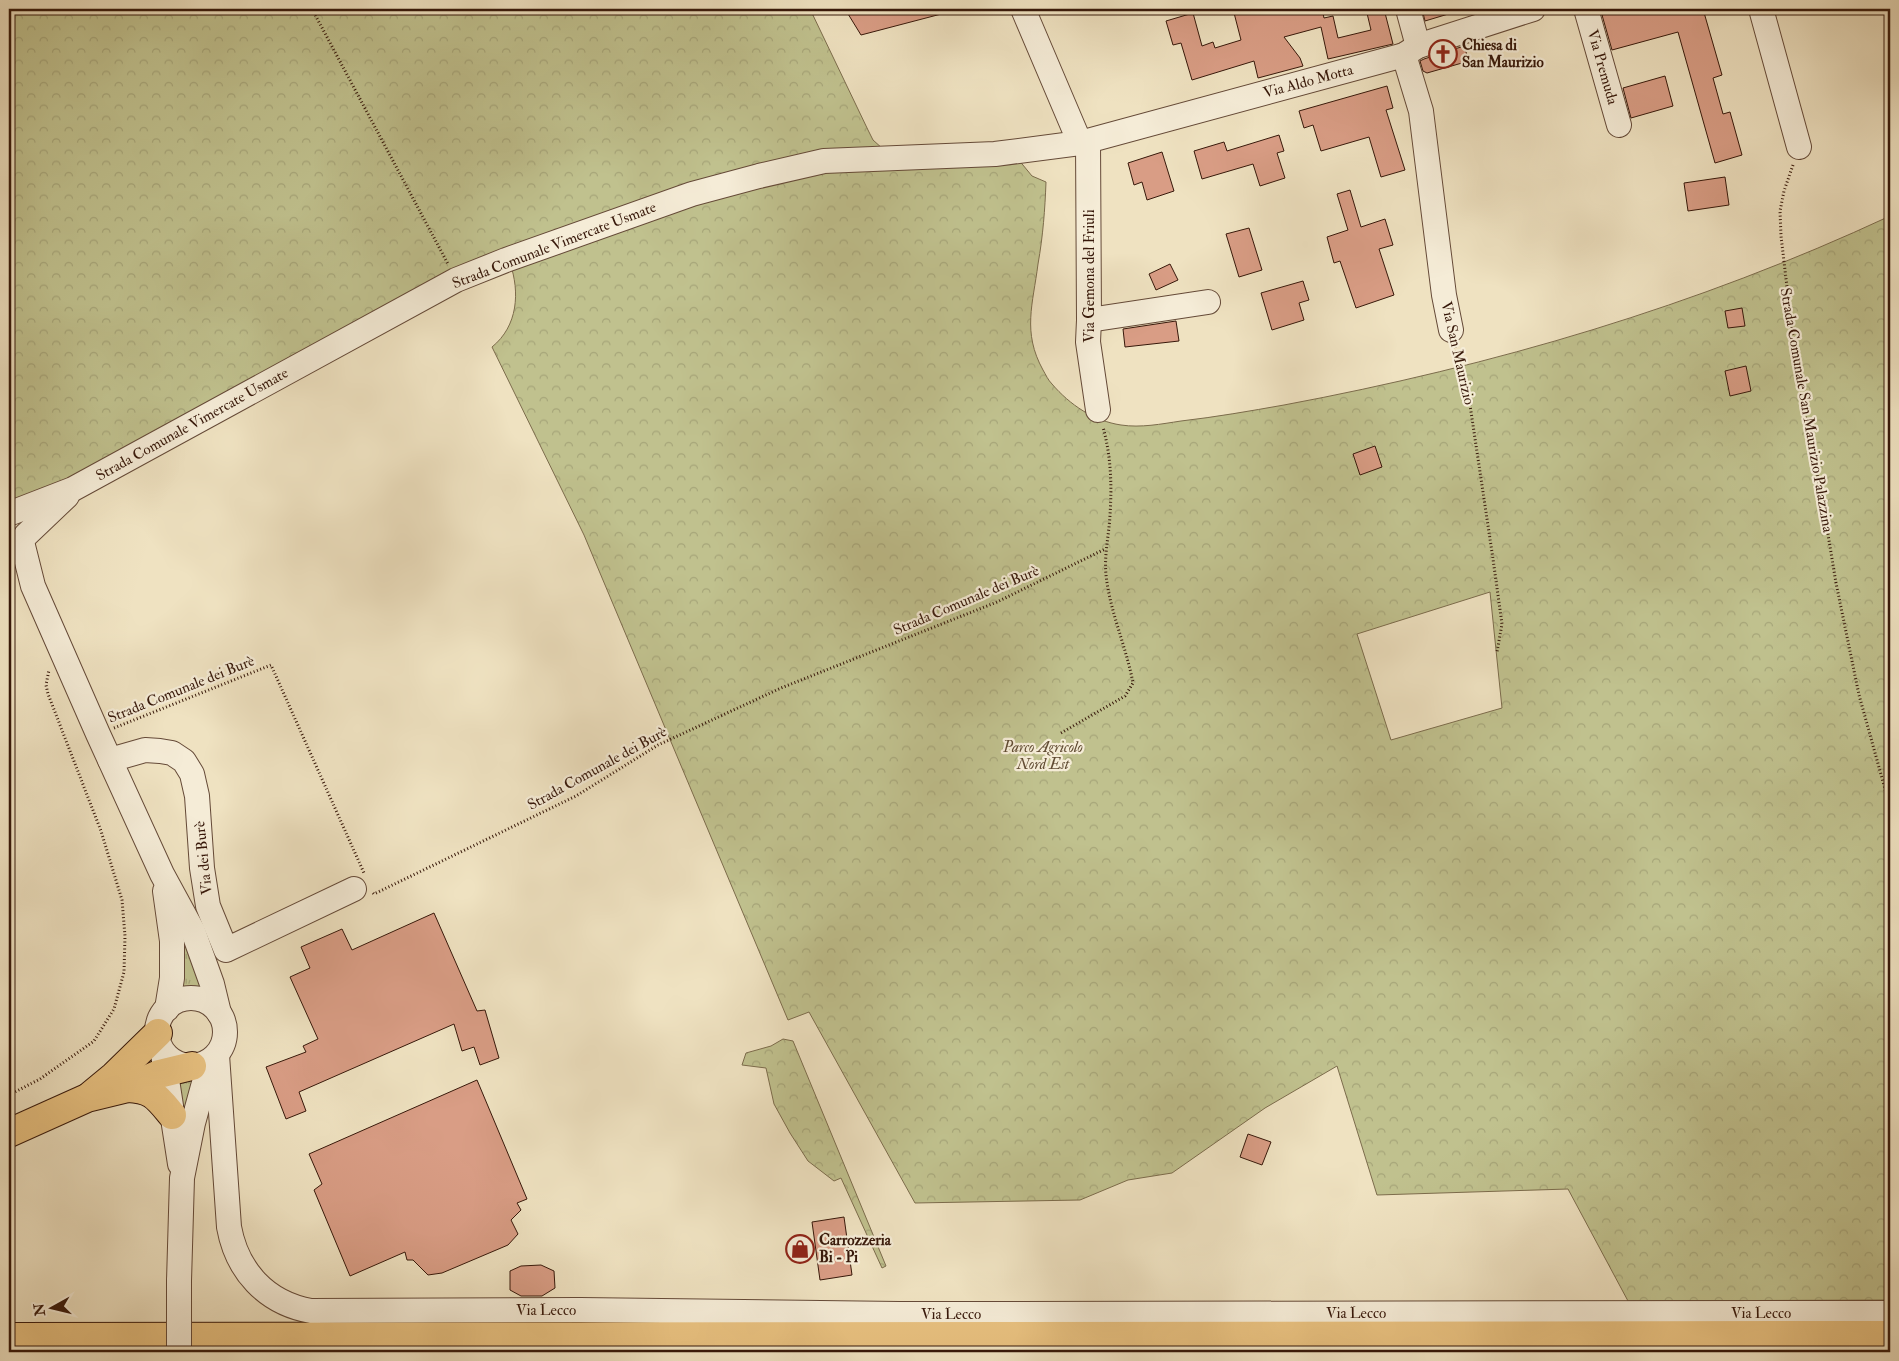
<svg xmlns="http://www.w3.org/2000/svg" width="1899" height="1361" viewBox="0 0 1899 1361" font-family="'IM FELL Double Pica',serif">
<defs>
<pattern id="grass-tufts" width="24" height="20" patternUnits="userSpaceOnUse" patternTransform="scale(1.25)"><rect width="24" height="20" fill="#c0c18e"/><path d="M3 7l-1-3M5 7V3M7 7l1-3M15 17l-1-3M17 17v-4M19 17l1-3" fill="none" stroke="#a6a579"/></pattern>
<pattern id="forest-crowns" width="20" height="18" patternUnits="userSpaceOnUse" patternTransform="scale(1.25)"><rect width="20" height="18" fill="#c0c18e"/><path d="M2 6a3 3 0 1 1 6 0M12 15a3 3 0 1 1 6 0" fill="none" stroke="#a6a579"/></pattern>
</defs>
<rect width="100%" height="100%" fill="#efe2c1"/>
<filter id="stains"><feTurbulence type="fractalNoise" baseFrequency=".004" numOctaves="4"/><feColorMatrix values="0 0 0 0 .2 0 0 0 0 .09 0 0 0 0 .02 0 0 0 .5 -.17"/></filter>
<radialGradient id="worn" r=".72"><stop offset=".6" stop-color="#630" stop-opacity="0"/><stop offset="1" stop-color="#630" stop-opacity=".3"/></radialGradient>
<g fill="url(#grass-tufts)" stroke="#7c6c4c">
<polygon points="182,932 202,991 180,990"/>
<polygon points="198,1077 182,1143 175,1083"/>
</g>
<g fill="url(#forest-crowns)" stroke="#7c6c4c" fill-rule="evenodd">
<path d="M9,9H810L868,130L873,140L883,149L1018,159L1032,176L1046,182C1045,209 1043,236 1038,264C1033,304 1022,332 1043,370C1046,375 1048,380 1052,384C1070,405 1094,421 1121,425C1141,428 1161,424 1181,421C1216,417 1250,411 1284,405C1493,366 1697,306 1890,216V1300L1628,1301L1568,1189L1377,1195L1337,1066L1265,1108L1172,1173L1128,1180L1080,1200L915,1203L809,1012L788,1020L584,535L492,347C518,326 520,292 510,263L51,493L9,503ZM1490,592L1502,708L1391,740L1357,634Z"/>
<polygon points="783,1039 793,1041 886,1266 882,1268 841,1178 834,1181 808,1161 790,1133 774,1104 766,1068 742,1065 746,1053 771,1046"/>
</g>
<g fill="#d99d85" stroke="#37180a">
<polygon points="845,9 944,9 945,13 861,35"/>
<polygon points="1233,9 1322,9 1324,18 1333,16 1338,38 1371,30 1366,9 1384,9 1393,44 1328,59 1321,27 1284,37 1300,58 1303,66 1258,78 1254,61 1192,80 1181,43 1173,45 1166,21 1193,13 1202,46 1213,42 1215,48 1241,40"/>
<polygon points="1422,9 1455,9 1455,12 1425,21"/>
<polygon points="1623,9 1703,9 1722,75 1713,78 1723,114 1730,112 1742,155 1715,163 1678,32 1612,50 1602,15"/>
<polygon points="1464,46 1469,61 1427,73 1423,71 1420,61 1424,59"/>
<polygon points="1665,76 1673,106 1631,118 1623,88"/>
<polygon points="1387,86 1393,108 1386,110 1405,170 1381,177 1369,137 1321,151 1313,125 1304,128 1299,111"/>
<polygon points="1279,135 1284,151 1277,153 1285,178 1260,186 1253,164 1202,179 1194,151 1224,142 1227,151"/>
<polygon points="1162,152 1174,191 1147,200 1142,182 1134,185 1128,163"/>
<polygon points="1725,177 1729,205 1688,211 1684,183"/>
<polygon points="1350,190 1361,227 1385,219 1393,245 1379,249 1394,295 1356,308 1340,261 1334,263 1327,237 1348,230 1337,194"/>
<polygon points="1249,228 1262,270 1239,277 1226,234"/>
<polygon points="1170,264 1178,280 1156,290 1149,274"/>
<polygon points="1303,281 1309,300 1299,303 1304,320 1272,330 1261,293"/>
<polygon points="1742,308 1745,326 1728,328 1725,311"/>
<polygon points="1176,321 1179,341 1125,347 1123,329"/>
<polygon points="1746,366 1751,391 1730,396 1725,371"/>
<polygon points="1375,446 1382,467 1360,475 1353,454"/>
<polygon points="434,913 477,1011 485,1010 499,1058 480,1065 474,1047 462,1051 454,1024 299,1092 306,1111 286,1119 266,1067 306,1052 303,1046 318,1039 290,977 310,968 301,947 342,929 352,950"/>
<polygon points="477,1080 527,1199 517,1203 521,1210 511,1220 518,1234 508,1245 442,1273 428,1275 413,1260 407,1260 405,1252 350,1276 314,1190 322,1184 309,1154"/>
<polygon points="1248,1134 1271,1142 1262,1165 1240,1157"/>
<polygon points="844,1217 852,1275 820,1280 812,1222"/>
<polygon points="541,1265 554,1271 555,1288 542,1296 521,1296 510,1290 510,1271 521,1266"/>
</g>
<g fill="none" stroke-linecap="round" stroke-linejoin="round">
<defs>
<g id="minor">
<polyline points="1023,9 1080,143"/>
<polyline points="1408,9 1418,46"/>
<polyline points="1586,9 1619,125"/>
<polyline points="1761,9 1799,147"/>
<polyline points="1404,55 1421,111 1444,295 1451,330"/>
<polyline points="1088,141 1089,320 1088,342 1098,410"/>
<polyline points="1089,320 1208,302"/>
<polyline points="11,513 73,489 456,280 506,260 692,194 759,176 824,161 995,154 1080,143 1404,55 1418,46 1533,9"/>
<polyline points="26,535 67,496"/>
<polyline points="23,546 33,586 98,734 162,874 193,931 212,984 219,1013"/>
<polyline points="110,760 145,750 160,751 172,753 184,761 192,774 197,796 202,868 208,906 226,950 354,889"/>
<polyline points="165,891 172,941 172,978 167,1009"/>
<circle cx="191" cy="1032" r="34"/>
<polyline points="163,1054 180,1164"/>
<path d="M217,1055L229,1227C237,1271 266,1303 311,1311L580,1310L899,1314L1890,1313"/>
<polyline points="179,1281 182,1178 193,1123 210,1061"/>
</g>
<g id="highway">
<path d="M128,1088C152,1089 157,1097 172,1115"/>
<polyline points="91,1095 114,1076 158,1033"/>
<polyline points="9,1133 87,1098 128,1088 159,1074 192,1066"/>
<polyline points="9,1337 1890,1335"/>
</g>
</defs>
<use href="#minor" stroke="#654a38" stroke-width="26"/>
<use href="#highway" stroke="#37180a" stroke-width="30"/>
<g stroke="#37180a" stroke-width="3" stroke-dasharray="1 2.5" stroke-linecap="butt">
<polyline points="312,9 448,264"/>
<polyline points="1793,165 1784,191 1780,211 1781,236 1791,321 1805,414 1824,510 1836,583 1859,695 1885,789 1890,814"/>
<polyline points="1455,347 1470,405 1493,559 1502,624 1497,652"/>
<polyline points="114,728 271,665 364,873"/>
<path d="M1061,733L1125,696L1133,683C1126,646 1110,612 1106,575C1104,555 1109,535 1110,515C1112,485 1111,456 1103,427"/>
<polyline points="373,893 374,894 576,796 658,745 781,688 997,602 1105,549"/>
<polyline points="9,1095 40,1079 94,1041 114,1009 124,972 125,936 122,900 101,831 48,694 46,685 49,670"/>
</g>
<use href="#minor" stroke="#f5ecd7" stroke-width="24"/>
<use href="#highway" stroke="#e8c180" stroke-width="28"/>
<defs>
<polyline id="minor-bridge" points="179,1281 179,1352"/>
</defs>
<use href="#minor-bridge" stroke="#654a38" stroke-width="26" stroke-linecap="butt"/>
<use href="#minor-bridge" stroke="#f5ecd7" stroke-width="24"/>
</g>
<defs>
<symbol id="church-ring" viewBox="-11 -11 22 22"><circle r="9.5" fill="#f5ecd7" stroke="#8f2418" stroke-width="1.5"/><path d="M-1.2-6h2.4v3.5h3.3v2.4h-3.3V6h-2.4V-.1h-3.3v-2.4h3.3Z" fill="#8f2418"/></symbol>
<symbol id="shop-ring" viewBox="-11 -11 22 22"><circle r="9.5" fill="#f5ecd7" stroke="#8f2418" stroke-width="1.5"/><path d="M-5-2.5h2.3a2.7 3.5 0 0 1 5.4 0H5L5.5 6h-11ZM-1.5-2.5h3a1.5 2.3 0 0 0-3 0Z" fill="#8f2418"/></symbol>
</defs>
<g fill-rule="evenodd">
<use href="#church-ring" x="1427" y="38" width="32" height="32"/>
<use href="#shop-ring" x="784" y="1233" width="32" height="32"/>
</g>
<g text-anchor="middle" stroke-width="4.5" stroke-linejoin="round" paint-order="stroke">
<g font-size="15" font-weight="bold" fill="#37180a" stroke="#f5ecd7" text-anchor="start">
<text x="1462" y="50">Chiesa di<tspan x="1462" dy="17">San Maurizio</tspan></text>
<text x="819" y="1245">Carrozzeria<tspan x="819" dy="17">Bi - Pi</tspan></text>
</g>
<g font-size="15" fill="#37180a" stroke="#f5ecd7">
<text transform="translate(1603 67) rotate(74)" y="5">Via Premuda</text>
<text transform="translate(1308 81) rotate(-15)" y="5">Via Aldo Motta</text>
<text transform="translate(554 245) rotate(-21)" y="5">Strada Comunale Vimercate Usmate</text>
<text transform="translate(1089 276) rotate(-90)" y="5">Via Gemona del Friuli</text>
<text transform="translate(1458 353) rotate(77)" y="5">Via San Maurizio</text>
<text transform="translate(1807 410) rotate(80)" y="5">Strada Comunale San Maurizio Palazzina</text>
<text transform="translate(192 424) rotate(-29)" y="5">Strada Comunale Vimercate Usmate</text>
<text transform="translate(966 600) rotate(-23)" y="5">Strada Comunale dei Burè</text>
<text transform="translate(181 689) rotate(-22)" y="5">Strada Comunale dei Burè</text>
<text transform="translate(597 768) rotate(-29)" y="5">Strada Comunale dei Burè</text>
<text transform="translate(203 858) rotate(-96)" y="5">Via dei Burè</text>
<text x="546" y="1315">Via Lecco</text>
<text x="1356" y="1318">Via Lecco</text>
<text x="1761" y="1318">Via Lecco</text>
<text x="951" y="1319">Via Lecco</text>
</g>
<g font-size="15" font-style="italic" fill="#604b32" stroke="#f5ecd7">
<text x="1043" y="752">Parco Agricolo<tspan x="1043" dy="17">Nord Est</tspan></text>
</g>
</g>
<rect width="1899" height="1361" fill="none" stroke="#efe2c1" stroke-width="30"/>
<rect x="10" y="10" width="1879" height="1341" fill="none" stroke="#37180a" stroke-width="2.5"/>
<rect x="15" y="15" width="1869" height="1331" fill="none" stroke="#37180a"/>
<g transform="translate(52 1308) rotate(262)" stroke="#f5ecd7" stroke-width="4" paint-order="stroke">
<path d="M0-4L9 19L0 12L-9 19Z" fill="#37180a"/>
<text y="-8" font-size="14" font-weight="bold" text-anchor="middle" fill="#37180a">N</text>
</g>
<rect width="100%" height="100%" filter="url(#stains)"/>
<rect width="100%" height="100%" fill="url(#worn)"/>
</svg>
